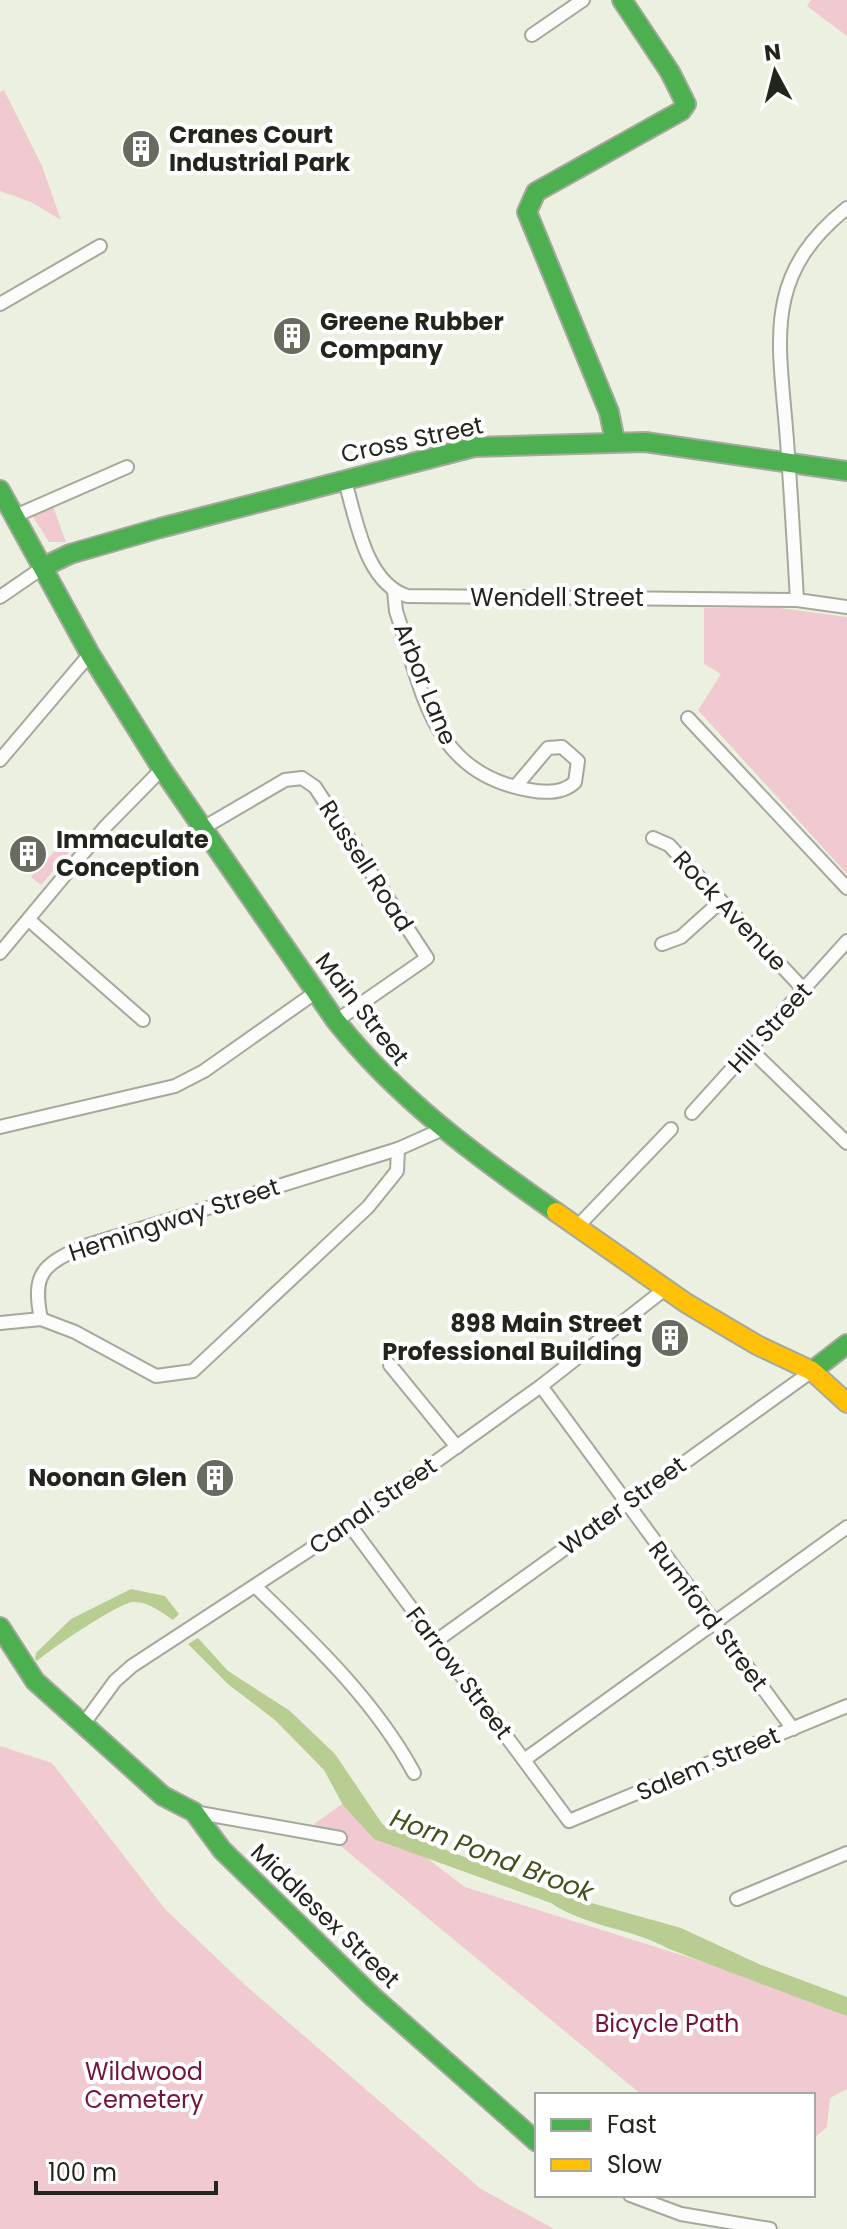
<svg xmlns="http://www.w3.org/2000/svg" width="847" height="2229" viewBox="0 0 847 2229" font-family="Poppins,sans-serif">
<rect width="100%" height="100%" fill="#ebf0e0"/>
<g fill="#f0cad0">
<polygon points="811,0 847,0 847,36 807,6"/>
<polygon points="4,90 42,166 61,220 31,202 0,191 0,92"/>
<polygon points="51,501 66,542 49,542 30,512"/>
<polygon points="704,608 780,608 847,617 847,874 698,710 721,674 704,664"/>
<polygon points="60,845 69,852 41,885 31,877"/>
<polygon points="0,1746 52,1763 165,1909 244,1984 481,2189 554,2229 0,2229"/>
<polygon points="349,1799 465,1887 847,2007 847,2089 830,2098 827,2127 813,2139 813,2095 642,2095 314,1824"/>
</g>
<g fill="#b9cc91">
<path d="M131,1589L165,1596L179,1614L173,1620C161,1612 148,1601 133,1602C118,1603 51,1649 37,1661L35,1659L36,1653L71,1619Z"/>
<path d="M198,1638L228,1671L290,1711L335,1754L383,1825L556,1893L681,1928L761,1965L847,1997V2016L669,1949C632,1928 586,1927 551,1903L374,1839L343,1805L324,1770L275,1720L229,1685L188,1644Z"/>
</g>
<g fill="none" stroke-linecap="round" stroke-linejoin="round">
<defs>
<g id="street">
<polyline points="532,35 583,0"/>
<polyline points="0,304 100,246"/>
<path d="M344,478C356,516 364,582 407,596L797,600L847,607"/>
<polyline points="15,516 127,467"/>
<path d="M394,591L396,611C423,692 431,773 529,790C545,793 563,794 575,782L578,761L562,747L548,748L515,787"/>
<polyline points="0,597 45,566"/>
<path d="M797,600C794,547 791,494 787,441C780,344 760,277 847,208"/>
<polyline points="688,718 847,888"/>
<polyline points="0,760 90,654"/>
<polyline points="203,828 285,780 302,778 315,787 427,958 336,1021"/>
<polyline points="653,838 669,845 804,990"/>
<polyline points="29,920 143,1020"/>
<polyline points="662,944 681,937 720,902"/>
<polyline points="0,953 105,827 162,769"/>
<polyline points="750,1049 847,1143"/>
<polyline points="692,1113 847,941"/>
<polyline points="0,1127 175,1086 204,1071 316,992"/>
<polyline points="577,1227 671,1129"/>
<path d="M41,1319C32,1274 42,1265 82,1247L398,1149L443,1129"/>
<polyline points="0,1323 41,1319 75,1332 156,1376 193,1371 368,1207 397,1171 398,1149"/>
<polyline points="390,1365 457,1447"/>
<polyline points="541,1386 793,1729"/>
<polyline points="349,1524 569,1821 847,1706"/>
<path d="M256,1587C314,1643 375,1701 414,1773"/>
<polyline points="436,1641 812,1371"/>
<polyline points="85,1722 115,1681 132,1666 349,1524 541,1386 665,1289"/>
<polyline points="524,1760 847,1527"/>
<polyline points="194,1812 340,1838"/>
<polyline points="737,1899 847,1853"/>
<polyline points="630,2195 681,2214 770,2229"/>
</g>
<g id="fast">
<polyline points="615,441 609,412 527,212 536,192 681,111 686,104 670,72 622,0"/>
<path d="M0,490L90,654L162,769L336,1021C398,1099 475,1155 556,1212"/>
<polyline points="45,566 70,554 160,528 474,447 645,442 847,471"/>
<polyline points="812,1371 847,1344"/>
<polyline points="0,1627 35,1681 163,1796 194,1812 222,1850 372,1996 537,2142"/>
</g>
<polyline id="slow" points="556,1212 686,1303 757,1345 812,1371 847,1403"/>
</defs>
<use href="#street" stroke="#a5a89c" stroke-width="16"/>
<use href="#fast" stroke="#a5a89c" stroke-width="22"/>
<use href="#slow" stroke="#a5a89c" stroke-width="22"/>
<use href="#street" stroke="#fcfdfa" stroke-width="12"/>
<use href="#fast" stroke="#4caf50" stroke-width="18"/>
<use href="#slow" stroke="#ffc107" stroke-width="18"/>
</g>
<defs>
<symbol id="building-disc" viewBox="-11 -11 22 22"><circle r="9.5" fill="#686c60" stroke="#fff"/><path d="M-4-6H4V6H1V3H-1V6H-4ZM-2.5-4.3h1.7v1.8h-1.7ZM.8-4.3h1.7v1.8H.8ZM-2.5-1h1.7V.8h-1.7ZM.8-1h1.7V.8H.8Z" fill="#fff"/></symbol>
</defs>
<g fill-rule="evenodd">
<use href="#building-disc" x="119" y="127" width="44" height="44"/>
<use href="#building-disc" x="270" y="314" width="44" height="44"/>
<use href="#building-disc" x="6" y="832" width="44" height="44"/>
<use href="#building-disc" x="648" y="1316" width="44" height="44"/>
<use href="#building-disc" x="193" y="1456" width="44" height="44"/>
</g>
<g text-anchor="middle" stroke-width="8" stroke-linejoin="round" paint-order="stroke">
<g font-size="24" font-weight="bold" fill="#21251b" stroke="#fff" text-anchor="start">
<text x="169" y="143">Cranes Court<tspan x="169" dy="28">Industrial Park</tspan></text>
<text x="320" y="330">Greene Rubber<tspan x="320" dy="28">Company</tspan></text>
<text x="56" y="848">Immaculate<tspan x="56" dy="28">Conception</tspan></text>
<text x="642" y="1332" text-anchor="end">898 Main Street<tspan x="642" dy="28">Professional Building</tspan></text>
<text x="187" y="1486" text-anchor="end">Noonan Glen</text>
</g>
<g font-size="24" fill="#21251b" stroke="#fff">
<text transform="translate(412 440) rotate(-12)" y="8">Cross Street</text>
<text x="557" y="606">Wendell Street</text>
<text transform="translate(425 684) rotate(68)" y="8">Arbor Lane</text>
<text transform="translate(366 866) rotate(57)" y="8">Russell Road</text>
<text transform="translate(730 911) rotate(47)" y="8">Rock Avenue</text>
<text transform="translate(362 1009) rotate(52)" y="8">Main Street</text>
<text transform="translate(770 1028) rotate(-48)" y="8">Hill Street</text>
<text transform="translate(174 1220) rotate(-18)" y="8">Hemingway Street</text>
<text transform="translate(373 1506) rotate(-35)" y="8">Canal Street</text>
<text transform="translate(623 1506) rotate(-36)" y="8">Water Street</text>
<text transform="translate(708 1616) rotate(53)" y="8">Rumford Street</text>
<text transform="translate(459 1673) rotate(53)" y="8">Farrow Street</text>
<text transform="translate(708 1764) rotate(-23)" y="8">Salem Street</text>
<text transform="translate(325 1916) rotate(44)" y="8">Middlesex Street</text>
</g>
<g font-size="24" fill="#75133f" stroke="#fff">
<text x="667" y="2032">Bicycle Path</text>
<text x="144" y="2080">Wildwood<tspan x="144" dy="28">Cemetery</tspan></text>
</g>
<g font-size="26" font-style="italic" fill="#425019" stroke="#fff">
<text transform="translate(492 1855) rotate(21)" y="9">Horn Pond Brook</text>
</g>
</g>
<rect x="535" y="2093" width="280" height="104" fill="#ffffff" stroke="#a6a8a4" stroke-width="2"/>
<rect x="551" y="2119" width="40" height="12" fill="#4caf50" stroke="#a6a8a4" stroke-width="2"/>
<text x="607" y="2133" font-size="24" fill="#21251b">Fast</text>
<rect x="551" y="2159" width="40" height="12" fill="#ffc107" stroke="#a6a8a4" stroke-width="2"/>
<text x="607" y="2173" font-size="24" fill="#21251b">Slow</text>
<g transform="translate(775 72) rotate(353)" stroke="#ffffff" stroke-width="6" paint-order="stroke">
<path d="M0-6L14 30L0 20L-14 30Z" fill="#21251b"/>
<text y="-12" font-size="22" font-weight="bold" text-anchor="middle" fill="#21251b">N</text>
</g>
<path d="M36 2181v12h180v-12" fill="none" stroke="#21251b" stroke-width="4"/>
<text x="48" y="2181" font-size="24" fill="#21251b" stroke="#ffffff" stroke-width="6" paint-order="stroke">100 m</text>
</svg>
